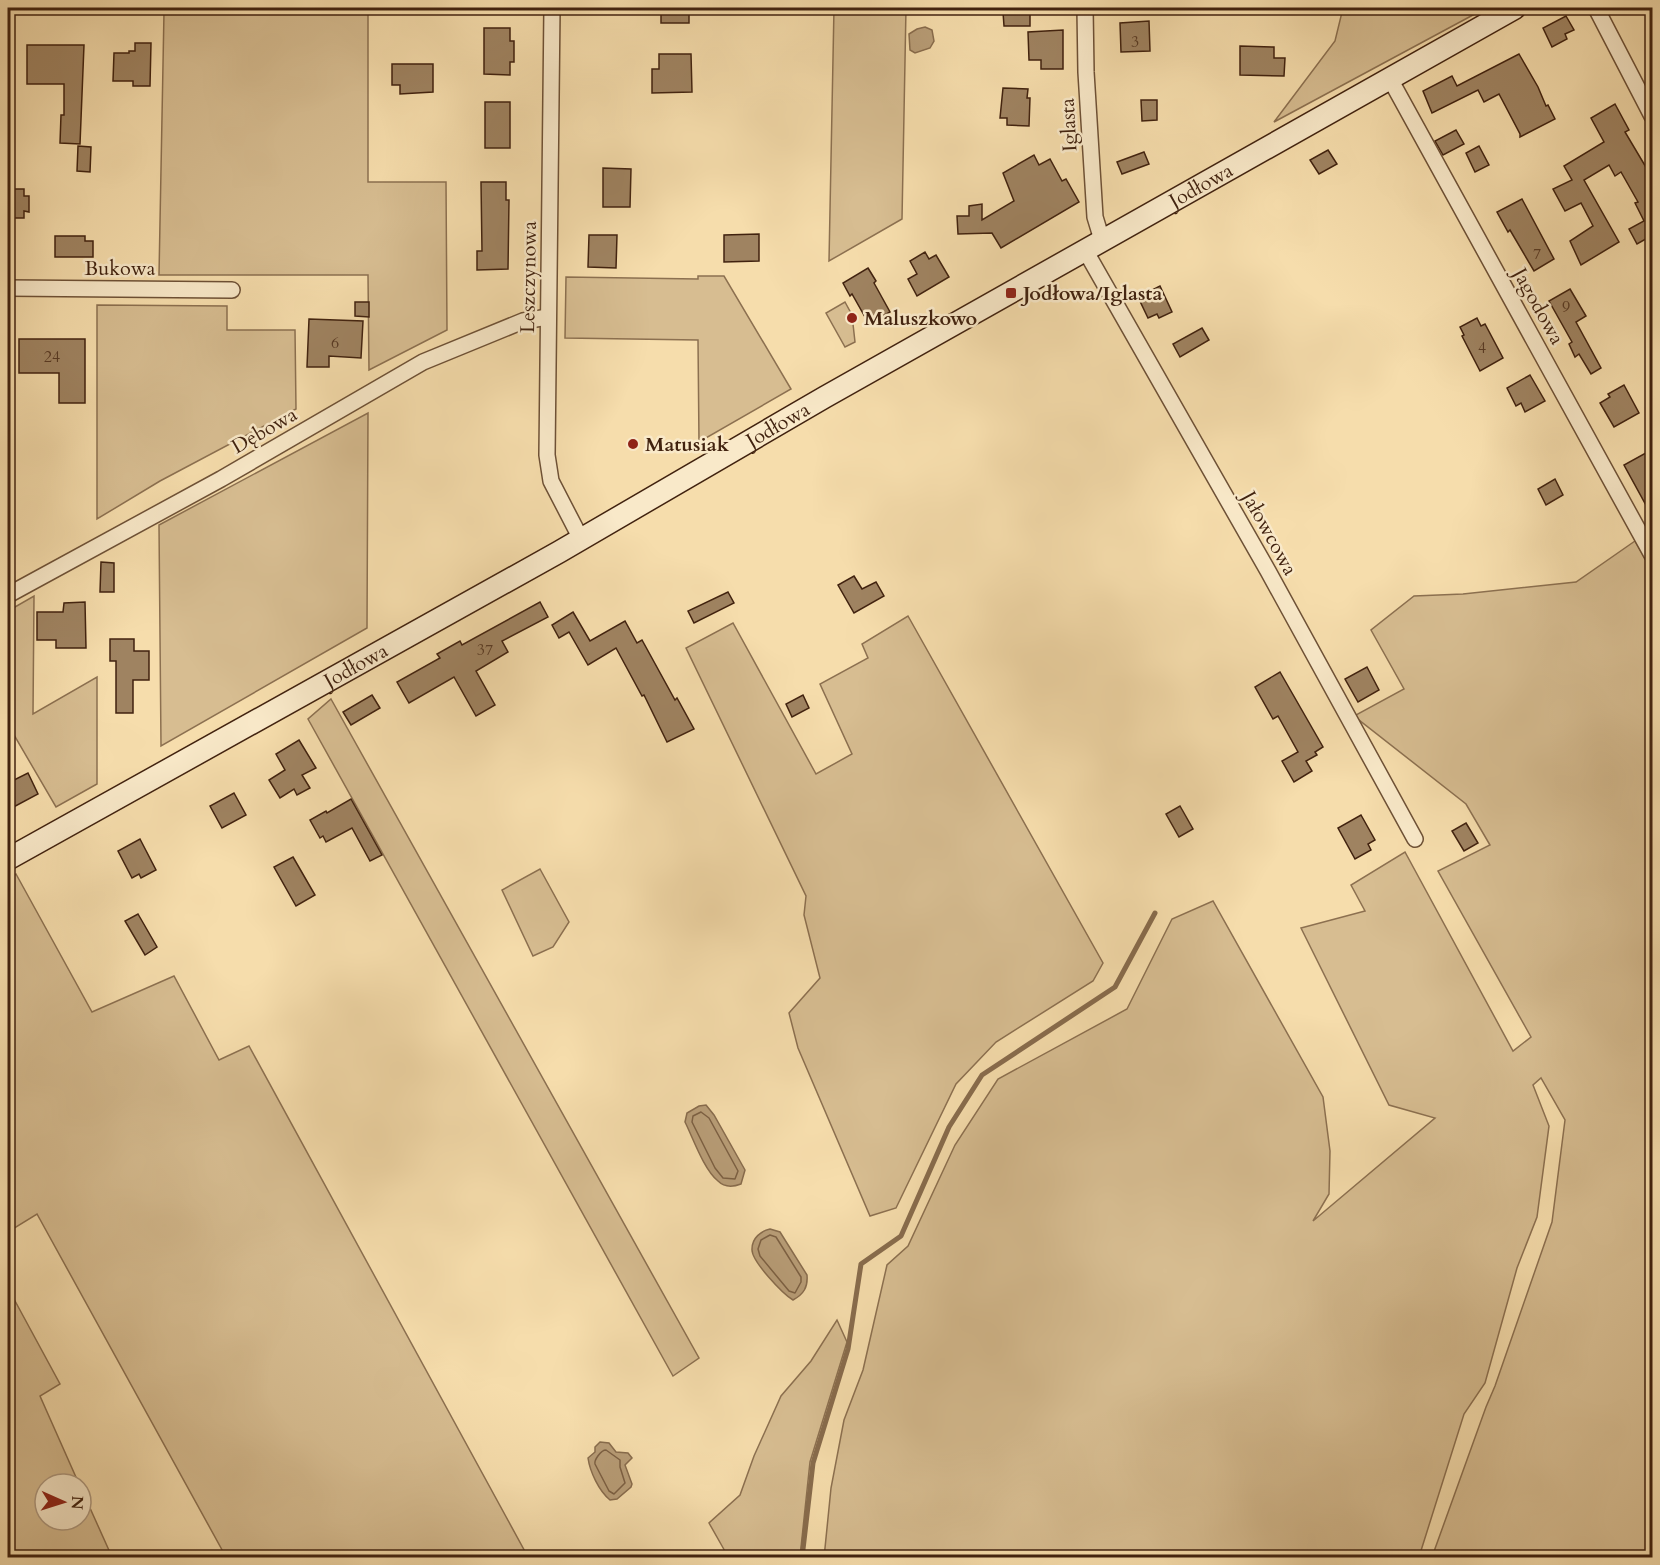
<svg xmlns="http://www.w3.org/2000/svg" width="1660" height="1565" viewBox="0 0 1660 1565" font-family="Cardo,serif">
<rect width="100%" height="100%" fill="#f6ddac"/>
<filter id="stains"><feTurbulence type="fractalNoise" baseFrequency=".00333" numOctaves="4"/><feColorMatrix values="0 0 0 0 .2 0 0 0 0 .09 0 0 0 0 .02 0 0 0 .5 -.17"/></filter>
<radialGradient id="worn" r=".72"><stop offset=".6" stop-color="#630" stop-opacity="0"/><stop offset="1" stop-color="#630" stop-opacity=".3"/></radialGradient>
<g fill="#d7bd91" stroke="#8c7050" stroke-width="1.5">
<polygon points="834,8 906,8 902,219 829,261"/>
<polygon points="1343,8 1486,8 1274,122 1335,41"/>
<polygon points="164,12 368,12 368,182 446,182 447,330 369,370 368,275 159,275"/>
<polygon points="698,276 724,276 791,389 699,442 698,340 565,338 566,277 698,279"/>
<polygon points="845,302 852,315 855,342 845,347 826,313"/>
<polygon points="97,305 227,306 227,330 295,330 296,409 160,481 97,519"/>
<polygon points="368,413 367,628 161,746 159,525"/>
<polygon points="1635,541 1652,571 1652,1557 1432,1557 1486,1407 1495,1386 1552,1222 1565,1120 1541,1078 1533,1085 1549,1126 1537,1217 1517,1268 1485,1383 1464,1414 1419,1557 824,1558 831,1488 844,1420 863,1370 887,1265 908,1246 955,1145 998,1079 1127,1009 1172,919 1213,901 1323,1097 1330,1151 1329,1194 1313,1221 1435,1118 1389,1105 1301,928 1365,911 1351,885 1405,852 1513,1051 1531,1037 1438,871 1490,845 1466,804 1354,716 1404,689 1371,630 1414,596 1463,594 1576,582"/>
<polygon points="34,596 33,714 97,677 97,784 56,807 10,728 8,728 8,611"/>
<polygon points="908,616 1103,963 1093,981 996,1042 956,1084 896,1208 870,1216 798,1048 789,1013 820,978 804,915 806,896 686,648 733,623 816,774 852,754 820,684 868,658 862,644"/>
<polygon points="331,699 699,1358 673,1376 308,719"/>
<polygon points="540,869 569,922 553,947 533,956 502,890"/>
<polygon points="16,874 92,1012 174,976 219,1060 249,1046 528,1557 226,1557 37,1214 8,1232 8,879"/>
<polygon points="8,1288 60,1384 40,1396 79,1484 45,1484 45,1520 81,1520 81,1488 112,1557 8,1557"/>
<polygon points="837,1320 847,1342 810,1462 800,1557 722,1557 726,1553 709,1523 740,1495 754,1456 781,1396 811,1361"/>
</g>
<g fill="#b89d77" stroke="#886c4d" stroke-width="1.5">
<polygon points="925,27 932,30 934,41 930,48 915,53 910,50 909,34 917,29"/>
<path d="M706,1105L714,1115L745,1170L741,1184C733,1187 724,1187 718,1181C704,1170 693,1138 685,1122L687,1113L699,1106Z"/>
<path d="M770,1229L780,1232L807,1275C808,1287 804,1294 793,1300C783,1294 751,1261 752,1249C752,1238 761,1231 770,1229Z"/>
<path d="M600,1442L609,1443L616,1452L628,1453L632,1458L625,1465L632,1484L631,1487L617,1499L610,1500C599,1491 590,1472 588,1458L595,1452V1447Z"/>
</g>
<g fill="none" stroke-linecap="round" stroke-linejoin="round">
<g stroke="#7c6043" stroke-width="1.5">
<polygon points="701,1112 709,1118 738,1171 735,1179 723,1178 715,1168 692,1122 693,1116"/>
<polygon points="770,1235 776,1237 801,1277 801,1282 795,1293 789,1291 760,1256 758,1249 761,1240"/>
<path d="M606,1450L620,1460V1467L625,1483L614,1494L609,1491L595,1464C594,1460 601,1450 606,1450Z"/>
</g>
<polyline stroke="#886c4d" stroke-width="5" points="802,1558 813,1463 848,1349 861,1264 901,1236 949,1127 982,1075 1115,987 1155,913"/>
</g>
<g fill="#9f8361" stroke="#41220f" stroke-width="1.5">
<rect x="661" y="8" width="28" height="15"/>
<polygon points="1003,12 1030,12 1030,26 1004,26"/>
<polygon points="1566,16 1574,30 1565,34 1567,39 1552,47 1543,28"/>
<polygon points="1149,21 1150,51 1121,52 1120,23"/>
<polygon points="484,28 510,28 510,41 514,41 514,62 510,62 510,75 484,74"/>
<polygon points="1063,30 1063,69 1041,69 1041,60 1029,60 1028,32"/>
<polygon points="135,43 151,43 150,86 133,86 133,81 113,81 114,53 129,53 129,51 135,51"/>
<polygon points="27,45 84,45 80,144 60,143 61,115 64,115 64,84 27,84"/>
<polygon points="1240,46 1274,47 1274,58 1285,58 1284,76 1240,75"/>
<polygon points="659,54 691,54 692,92 652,93 652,69 659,69"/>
<polygon points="1519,54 1538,87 1546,106 1548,105 1555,119 1520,137 1520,134 1499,94 1484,102 1478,90 1432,113 1423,91 1452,76 1457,86"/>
<polygon points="392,64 433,64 433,92 400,94 400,85 392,85"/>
<polygon points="1003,88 1028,89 1027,98 1030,98 1029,126 1007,125 1007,118 1000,118"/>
<polygon points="1141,100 1157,100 1157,120 1142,121"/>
<rect x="485" y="102" width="25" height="46"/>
<polygon points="1615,104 1629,130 1625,132 1653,179 1653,238 1651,236 1637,244 1629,229 1644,221 1635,203 1638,202 1621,172 1615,176 1609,165 1584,180 1619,242 1581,265 1570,241 1593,226 1581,203 1565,211 1553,189 1572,180 1564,166 1604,142 1591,118"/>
<polygon points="1456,130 1464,144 1443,155 1435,141"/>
<polygon points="78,146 91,147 90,172 77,171"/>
<polygon points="1479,146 1489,165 1475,172 1466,153"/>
<polygon points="1328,150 1337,164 1319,174 1310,160"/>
<polygon points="1144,152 1149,164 1122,174 1117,162"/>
<polygon points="1034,155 1039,165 1050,159 1062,181 1066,179 1079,202 1001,248 992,233 958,234 957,216 969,216 969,206 982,204 982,220 1014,201 1003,173"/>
<polygon points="603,168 631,169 630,207 603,207"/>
<polygon points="481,182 506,182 506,200 509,200 508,269 477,270 477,251 482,251"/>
<polygon points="8,189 24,189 24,196 29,196 29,212 24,211 24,218 8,218"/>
<polygon points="1522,199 1554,259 1534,271 1510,230 1508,232 1497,212"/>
<polygon points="759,234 759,261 724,262 724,235"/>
<polygon points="589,235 617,235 616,268 588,267"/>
<polygon points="55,236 85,236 85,241 93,241 93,257 55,257"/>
<polygon points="925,252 929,259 936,255 949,277 917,296 908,279 917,274 910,261"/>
<polygon points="868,268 876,281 874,283 890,312 869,324 852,294 850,296 843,283"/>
<polygon points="1160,286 1172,312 1159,318 1157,314 1148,318 1138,297"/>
<polygon points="1570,289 1586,316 1576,322 1601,368 1591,374 1579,354 1575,357 1569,344 1572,342 1549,301"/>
<polygon points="355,302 369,302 369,317 355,316"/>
<polygon points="1477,318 1481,326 1485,324 1503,358 1480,371 1462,336 1464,335 1460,327"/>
<polygon points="309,319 363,321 361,358 329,356 329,367 307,367"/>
<polygon points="1202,328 1209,340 1180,357 1173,344"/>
<polygon points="19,339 85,339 85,403 59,403 59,373 19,373"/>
<polygon points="1530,375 1545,401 1525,412 1521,403 1516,406 1507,388"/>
<polygon points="1624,385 1639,413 1614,427 1600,403 1610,397 1608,394"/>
<polygon points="1653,449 1653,518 1624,465"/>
<polygon points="1555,479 1563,495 1546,505 1538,489"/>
<polygon points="101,562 114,563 114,592 100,592"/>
<polygon points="854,576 862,589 876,582 884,596 854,613 838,585"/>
<polygon points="728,592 734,603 694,623 688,611"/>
<polygon points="85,602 86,648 56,648 56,640 37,640 37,612 63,612 64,603"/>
<polygon points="540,602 548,617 502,641 508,652 476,671 495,705 476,716 454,677 409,703 397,682 440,658 437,654 460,641 462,645"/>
<polygon points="573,612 590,641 625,621 637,643 642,640 675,700 677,698 694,729 667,742 644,695 642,696 616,648 588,665 569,632 559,638 552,625"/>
<polygon points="110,639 134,639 134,651 149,651 149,680 133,680 133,713 116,713 116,661 110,661"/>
<polygon points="1367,667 1379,690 1358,702 1345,679"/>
<polygon points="1280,672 1323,747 1315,752 1317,755 1306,761 1312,771 1294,782 1282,761 1298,752 1278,716 1273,719 1255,687"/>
<polygon points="372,695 380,708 351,725 343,712"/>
<polygon points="803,695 809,708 792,717 786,704"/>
<polygon points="299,740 316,768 302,775 310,788 297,795 294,789 280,798 269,780 285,770 276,754"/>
<polygon points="28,773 38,794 8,810 8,783"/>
<polygon points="234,793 246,815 222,828 210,806"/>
<polygon points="351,799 382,855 370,861 352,828 326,842 323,836 320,838 310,820 326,811 327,813"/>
<polygon points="1180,806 1193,829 1179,837 1166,814"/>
<polygon points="1361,815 1375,840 1368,844 1371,850 1355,859 1338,828"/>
<polygon points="1466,823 1478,843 1464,851 1452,831"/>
<polygon points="140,839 156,870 141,878 139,874 132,878 118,851"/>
<polygon points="293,857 315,895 296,906 274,867"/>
<polygon points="138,914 157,947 145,955 125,921"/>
</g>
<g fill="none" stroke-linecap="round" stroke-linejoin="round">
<defs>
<g id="street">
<polyline points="552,8 547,455 551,481 581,539"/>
<polyline points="1085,8 1086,72 1095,217 1102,240"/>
<polyline points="1596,8 1652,116"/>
<polyline points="1389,77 1652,555"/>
<polyline points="1085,250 1268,571 1415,839"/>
<polyline points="8,288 232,290"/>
<polyline points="8,595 221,479 423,362 523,321 548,317"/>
</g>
<g id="secondary">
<path id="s1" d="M8,859L559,552L825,397L1515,8"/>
</g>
</defs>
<use href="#street" stroke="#6e5136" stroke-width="18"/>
<use href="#secondary" stroke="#41220f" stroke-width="24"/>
<use href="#street" stroke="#f9e9c9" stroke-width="15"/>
<use href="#secondary" stroke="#f9e9c9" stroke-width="21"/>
</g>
<g fill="#8f2418" stroke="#f9e9c9" stroke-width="2">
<rect x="1005" y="287" width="12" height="12" rx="3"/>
<circle cx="852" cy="318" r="6"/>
<circle cx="633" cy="444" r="6"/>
</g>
<g text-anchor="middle" stroke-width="5" stroke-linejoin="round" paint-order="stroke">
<g font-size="16" fill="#583a24">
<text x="1135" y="47">3</text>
<text x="1537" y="259">7</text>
<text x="1566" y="312">9</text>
<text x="335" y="348">6</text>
<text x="1482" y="353">4</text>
<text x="52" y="362">24</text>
<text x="485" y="655">37</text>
</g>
<g font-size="20" fill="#41220f" stroke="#f9e9c9">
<text transform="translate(1068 125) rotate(-93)" y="7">Iglasta</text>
<text dy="7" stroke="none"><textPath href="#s1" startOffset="1370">Jodłowa</textPath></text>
<text x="120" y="275">Bukowa</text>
<text transform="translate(528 277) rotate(-89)" y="7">Leszczynowa</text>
<text transform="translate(1539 306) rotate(61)" y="7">Jagodowa</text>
<text dy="7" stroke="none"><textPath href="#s1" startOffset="884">Jodłowa</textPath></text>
<text transform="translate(264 430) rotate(-30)" y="7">Dębowa</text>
<text transform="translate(1270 533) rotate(61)" y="7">Jałowcowa</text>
<text dy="7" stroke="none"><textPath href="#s1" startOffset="398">Jodłowa</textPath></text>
</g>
<g font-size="20" font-weight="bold" fill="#41220f" stroke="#f9e9c9" text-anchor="start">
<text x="1023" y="300">Jodłowa/Iglasta</text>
<text x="864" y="325">Maluszkowo</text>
<text x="645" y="451">Matusiak</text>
</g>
</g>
<rect width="1660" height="1565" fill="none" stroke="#f6ddac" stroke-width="30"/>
<rect x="9" y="9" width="1642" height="1547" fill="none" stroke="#41220f" stroke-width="3"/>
<rect x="15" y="15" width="1630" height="1535" fill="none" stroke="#41220f" stroke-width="1.5"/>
<g transform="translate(63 1502) rotate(93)"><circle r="28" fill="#f9e9c9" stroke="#af997f" stroke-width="1.5"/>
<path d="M0-4.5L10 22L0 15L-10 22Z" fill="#8f2418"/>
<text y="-9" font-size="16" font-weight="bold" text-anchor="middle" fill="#41220f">N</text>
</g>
<rect width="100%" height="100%" filter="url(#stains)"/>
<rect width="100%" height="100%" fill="url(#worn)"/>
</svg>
